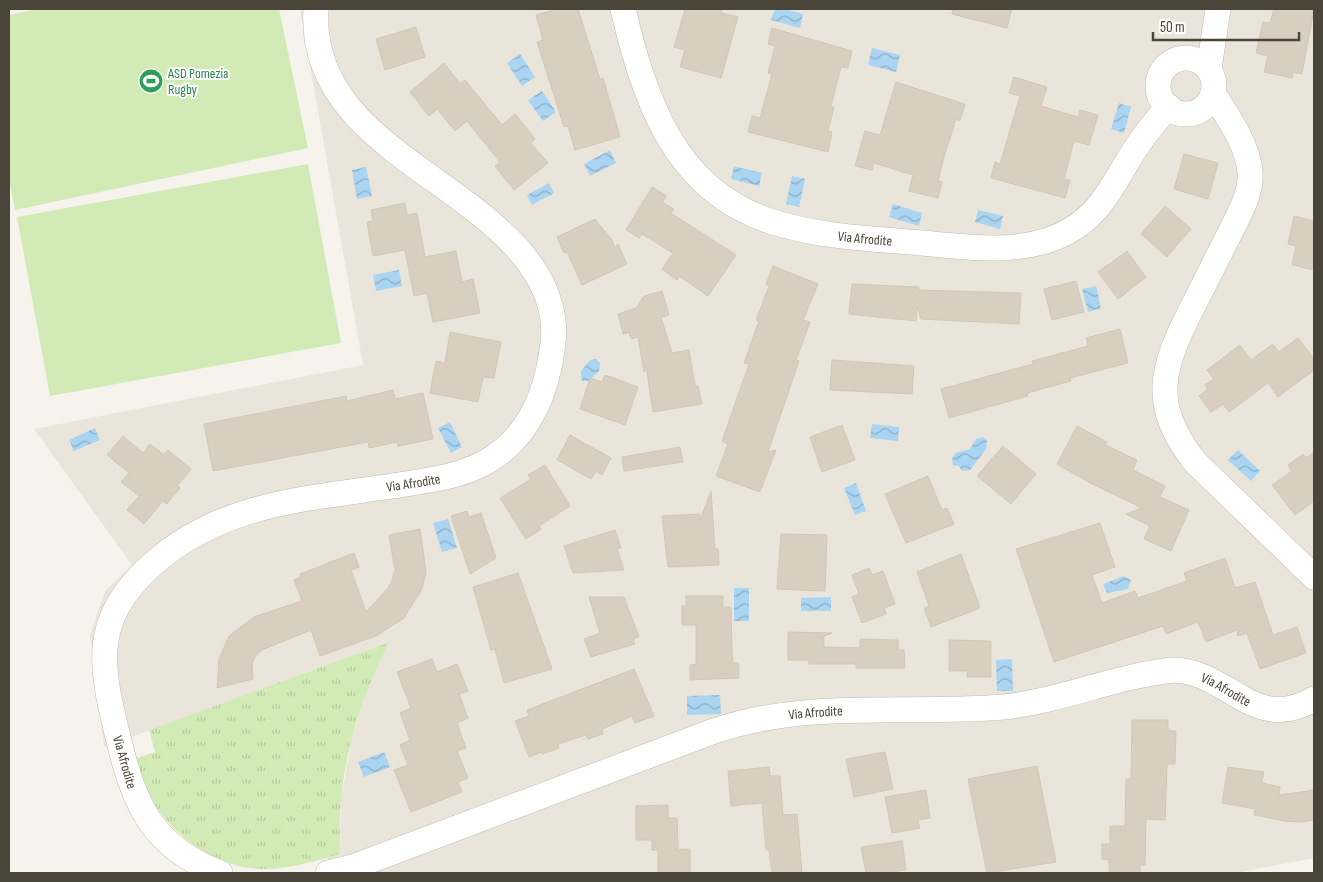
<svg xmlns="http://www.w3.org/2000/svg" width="1323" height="882" viewBox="0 0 1323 882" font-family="'Sofia Sans Condensed',sans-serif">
<defs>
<pattern id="grass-tufts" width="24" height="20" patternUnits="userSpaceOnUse" patternTransform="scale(1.25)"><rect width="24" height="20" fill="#d2eab5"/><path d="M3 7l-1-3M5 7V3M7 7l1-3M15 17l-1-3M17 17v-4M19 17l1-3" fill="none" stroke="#b6ca9c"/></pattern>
<pattern id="water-waves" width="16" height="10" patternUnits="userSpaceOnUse" patternTransform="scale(1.25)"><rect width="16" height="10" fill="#a9d4f2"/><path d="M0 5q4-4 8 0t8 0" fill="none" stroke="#8caec5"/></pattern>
</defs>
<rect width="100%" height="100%" fill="#f6f3ec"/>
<polygon fill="#eae5da" points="300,9 1314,9 1314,858 1235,873 329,873 328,857 340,853 341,799 352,738 370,680 388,642 104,747 90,635 105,591 132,565 34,429 363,365"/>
<path fill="url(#grass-tufts)" d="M389,642C364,691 346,745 341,800C339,817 340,836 340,854C315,861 287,870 261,869C216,868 170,835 149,794C143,783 140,770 137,758L155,752L149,730Z"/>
<g fill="#d2eab5">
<polygon points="38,9 279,9 308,148 15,210 9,179 9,15"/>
<polygon points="308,164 341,343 50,396 17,217"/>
</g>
<g fill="url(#water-waves)">
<polygon points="775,9 785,9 803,14 800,28 771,20"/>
<polygon points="872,48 900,55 896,72 868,65"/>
<polygon points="520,54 535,77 522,86 507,63"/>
<polygon points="542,91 556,112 543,121 528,100"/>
<polygon points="1119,103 1131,107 1124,133 1111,129"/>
<polygon points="610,150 616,163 590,176 584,164"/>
<polygon points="734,166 762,173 759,186 731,179"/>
<polygon points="366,167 372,196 357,199 352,170"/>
<polygon points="792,176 805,179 799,207 786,204"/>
<polygon points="549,183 554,193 532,205 527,195"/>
<polygon points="893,204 922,213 919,226 889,217"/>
<polygon points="978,210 1003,216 1000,229 975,222"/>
<polygon points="399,270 402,286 376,291 373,275"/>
<polygon points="1096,286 1101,308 1088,312 1082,289"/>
<polygon points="596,359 600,363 599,371 588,381 582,381 581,371 590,360"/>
<polygon points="450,422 462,447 451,453 438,428"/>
<polygon points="872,424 899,427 898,441 870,438"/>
<polygon points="95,428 100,440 74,451 69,440"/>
<polygon points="983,437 987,441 986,449 970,470 962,471 959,466 953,465 952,459 955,453 970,449 976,439"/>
<polygon points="1238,450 1260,471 1251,481 1228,460"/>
<polygon points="856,483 866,511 855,515 844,488"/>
<polygon points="448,519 457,548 442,552 433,523"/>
<polygon points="1124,576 1131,580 1128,589 1107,593 1103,584"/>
<rect x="734" y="588" width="15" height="33"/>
<polygon points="831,597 831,611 801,611 801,598"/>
<polygon points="1012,659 1013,691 997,691 996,660"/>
<polygon points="720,695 721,714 687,715 687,696"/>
<polygon points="384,752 390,767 364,777 358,762"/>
</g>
<g fill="#d8cfc1" stroke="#d3c7b4">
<polygon points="557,9 578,9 600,79 603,78 620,137 575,150 568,126 564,127 537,42 543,40 536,15"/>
<polygon points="685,9 722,9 721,13 738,17 721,78 680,67 685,50 674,47"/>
<polygon points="953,9 1012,9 1007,28 952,14"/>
<polygon points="1274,9 1314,9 1302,74 1293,72 1292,78 1264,72 1268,56 1256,53 1263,22 1270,23"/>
<polygon points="416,27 425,57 385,70 376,39"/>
<polygon points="772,28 852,51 848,68 841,67 831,106 834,107 828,131 832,132 828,152 748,132 752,116 760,118 772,74 768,73 775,46 768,44"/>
<polygon points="444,63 460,84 465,80 502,125 515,114 535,139 531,143 548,163 514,190 495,166 500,162 467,121 455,131 437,109 429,116 410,92"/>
<polygon points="1014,77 1047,87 1041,106 1078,117 1080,110 1098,115 1089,145 1074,141 1064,179 1070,180 1065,198 991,178 995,162 1000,164 1020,96 1009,93"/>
<polygon points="896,82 965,104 960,121 956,119 944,157 938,181 942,182 938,198 909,191 913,175 874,163 872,170 855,166 865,131 880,135"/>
<polygon points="1184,154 1218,163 1208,199 1174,189"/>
<polygon points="652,187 667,196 662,202 674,209 671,213 736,255 708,296 679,276 677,280 662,269 673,253 642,234 639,238 626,230"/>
<polygon points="405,203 407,215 417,213 425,257 456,251 462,282 473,279 480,313 433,322 427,293 414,296 405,250 373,256 367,222 373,221 371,210"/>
<polygon points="1165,206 1191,229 1167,257 1141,234"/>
<polygon points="1294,216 1314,221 1314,270 1292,265 1296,246 1288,244"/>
<polygon points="595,219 612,240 615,248 618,244 627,264 582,285 567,252 564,253 557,237"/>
<polygon points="1127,251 1146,277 1118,299 1098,272"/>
<polygon points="773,266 818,284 803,320 810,322 796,360 799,361 768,452 776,450 760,492 716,476 728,444 722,441 749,364 744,363 759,321 756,320 769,286 766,284"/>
<polygon points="1076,281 1084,312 1052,320 1044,289"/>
<polygon points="852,284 919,287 918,290 1021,293 1019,324 921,319 917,306 916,321 849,314"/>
<polygon points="662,291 669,315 661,317 672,353 689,350 695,386 698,386 702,404 653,412 646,366 644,372 638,337 631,339 629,332 623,334 618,314 636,308 644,296"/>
<polygon points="1120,329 1128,363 1070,378 1071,381 1027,393 1028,396 949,418 941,389 1033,364 1032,361 1088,346 1086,338"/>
<polygon points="450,332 501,342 494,378 483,377 478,402 430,393 436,361 445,363"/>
<polygon points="1298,338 1314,359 1314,370 1278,397 1268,383 1229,412 1223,404 1211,412 1199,396 1208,389 1205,385 1214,379 1207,370 1240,345 1251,360 1273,344 1279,352"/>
<polygon points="832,360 914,366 912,394 830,390"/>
<polygon points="605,375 638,387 625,425 580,409 590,378 602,382"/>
<polygon points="393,390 395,399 423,393 433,439 398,446 397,442 369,448 368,442 213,471 204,424 346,396 347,401"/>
<polygon points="842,425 855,460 822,472 810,437"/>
<polygon points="1077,426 1107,442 1105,445 1137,460 1133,470 1165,486 1160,497 1189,510 1171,551 1144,539 1150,526 1126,514 1142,508 1090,483 1057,464"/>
<polygon points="570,435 611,458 602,475 596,471 591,479 557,460"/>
<polygon points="123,436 143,453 150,444 164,455 168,450 191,469 177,486 180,488 167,504 163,501 144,524 127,510 139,496 121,482 129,473 107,455"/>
<polygon points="1003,446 1036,474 1011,504 977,476"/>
<polygon points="680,447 683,462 624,471 622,457"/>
<polygon points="1314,452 1314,501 1295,515 1272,485 1292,471 1288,465 1303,454 1306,458"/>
<polygon points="545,465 570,506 539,526 541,529 526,539 500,498 531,479 528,475"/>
<polygon points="928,476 942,510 947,508 954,524 906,543 885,494"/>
<polygon points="711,491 715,549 718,549 719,565 668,567 662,516 699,514 700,520"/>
<polygon points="467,511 469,517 481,513 496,558 470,574 451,516"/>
<polygon points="1100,523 1115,567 1092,575 1102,603 1135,591 1138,598 1187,581 1184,573 1225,558 1235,588 1255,582 1273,635 1297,627 1306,653 1260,669 1247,633 1238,636 1237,630 1206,642 1198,622 1166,634 1163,626 1054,662 1016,549"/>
<polygon points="420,529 426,571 422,589 404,618 376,636 320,656 311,630 262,650 256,655 252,664 253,679 217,688 219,659 229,636 254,617 302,601 294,580 301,577 300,574 354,553 359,567 351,570 366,612 388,588 392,580 395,570 389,535"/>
<polygon points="615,530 621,548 617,549 624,570 573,573 564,546"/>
<polygon points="781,534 827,535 825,591 777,589"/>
<polygon points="961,554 980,608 931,627 924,608 929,606 917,572"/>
<polygon points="869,568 872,575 883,571 895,604 884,608 886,614 862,623 852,597 859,594 852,575"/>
<polygon points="518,573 552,669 504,683 495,649 491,650 473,587"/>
<polygon points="686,596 723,596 723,607 731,607 732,652 733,663 739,663 739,678 690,680 690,665 696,664 696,625 682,625 682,606 686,606"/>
<polygon points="589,597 624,597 639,637 633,639 635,644 591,657 584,639 600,633"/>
<polygon points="788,632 832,633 820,638 824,638 824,647 860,648 860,639 898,640 898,650 904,650 905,668 856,668 856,664 809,664 809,660 788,660"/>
<polygon points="949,640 991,641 991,677 967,677 967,671 949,671"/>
<polygon points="432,659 437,672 457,664 468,691 459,694 468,718 457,723 466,748 457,751 468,778 458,782 462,792 411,812 394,770 408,765 400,745 410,740 400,713 411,708 397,672"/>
<polygon points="634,669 654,716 635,723 632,716 602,729 603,734 588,739 586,735 558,744 559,748 543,754 542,752 529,757 515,721 529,716 527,710"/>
<polygon points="1132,720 1168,720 1168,730 1176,731 1175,764 1167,764 1165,820 1146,819 1145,865 1140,865 1140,873 1109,873 1109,860 1102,859 1102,844 1110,844 1110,826 1125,826 1126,779 1131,779"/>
<polygon points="885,752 893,789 854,797 846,759"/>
<polygon points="1037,766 1056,862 987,873 968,779"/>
<polygon points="769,767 770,776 780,776 783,815 797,814 802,873 772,873 769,850 766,850 762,803 731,806 728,771"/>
<polygon points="1228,767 1264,772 1262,783 1280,787 1279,795 1314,790 1314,820 1299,822 1285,821 1254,815 1255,809 1222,803"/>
<polygon points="926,790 930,818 918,820 920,828 892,833 885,797"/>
<polygon points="668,805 668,818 677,818 678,850 690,849 690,873 658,873 658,850 652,850 652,840 636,840 636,806"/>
<polygon points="902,841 906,870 896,871 897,873 866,873 861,847"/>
</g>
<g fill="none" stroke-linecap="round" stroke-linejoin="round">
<defs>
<g id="minor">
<path id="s1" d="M623,9C644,98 674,190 770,221C818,237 873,239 923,243C971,248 1031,256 1074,228C1106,208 1119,171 1140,142C1149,129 1159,118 1168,106"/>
<circle cx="1186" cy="86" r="28"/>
<polyline points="1209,69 1218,9"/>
<path d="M1213,93C1227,116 1248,144 1250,172C1252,193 1239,214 1230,233C1217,258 1205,283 1192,308C1161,369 1150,404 1195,462L1314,577"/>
<path id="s2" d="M220,873C154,848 134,806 119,741C100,665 90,619 154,563C222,503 306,499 392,486C424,481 457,478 486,462C530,437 548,390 553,342C556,318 548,293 536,273C476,177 307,142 316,9"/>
<path id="s3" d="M328,873L353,867L714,731C809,699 906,715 1003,707C1061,701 1116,676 1173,670C1228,671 1254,734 1314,699"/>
</g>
</defs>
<use href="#minor" stroke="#c2bbae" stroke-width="26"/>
<use href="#minor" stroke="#fff" stroke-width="25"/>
</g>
<defs>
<symbol id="stadium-disc" viewBox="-11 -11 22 22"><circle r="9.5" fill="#2e9e5b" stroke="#fff"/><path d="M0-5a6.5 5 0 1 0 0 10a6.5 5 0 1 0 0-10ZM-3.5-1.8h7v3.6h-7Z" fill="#fff"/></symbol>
</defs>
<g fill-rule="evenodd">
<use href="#stadium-disc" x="137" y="67" width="28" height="28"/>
</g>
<g text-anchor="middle" stroke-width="4" stroke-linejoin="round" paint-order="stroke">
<g font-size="14" fill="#27864d" stroke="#fff" text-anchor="start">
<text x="168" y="78">ASD Pomezia<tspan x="168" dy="16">Rugby</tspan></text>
</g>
<g font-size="14" fill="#4b4439" stroke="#fff">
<text dy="5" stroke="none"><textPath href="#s1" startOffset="368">Via Afrodite</textPath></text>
<text dy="5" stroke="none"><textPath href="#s2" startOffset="646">Via Afrodite</textPath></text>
<text dy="5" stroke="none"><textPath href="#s3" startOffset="934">Via Afrodite</textPath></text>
<text dy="5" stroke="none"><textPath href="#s3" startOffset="515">Via Afrodite</textPath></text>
<text transform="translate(125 762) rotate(74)" y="5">Via Afrodite</text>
</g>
</g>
<rect width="1323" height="882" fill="none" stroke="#4b4439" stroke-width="20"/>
<path d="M1153 32v8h146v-8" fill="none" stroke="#4b4439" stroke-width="2.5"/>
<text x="1160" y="32" font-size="15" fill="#4b4439" stroke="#ffffff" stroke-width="4" paint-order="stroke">50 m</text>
</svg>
